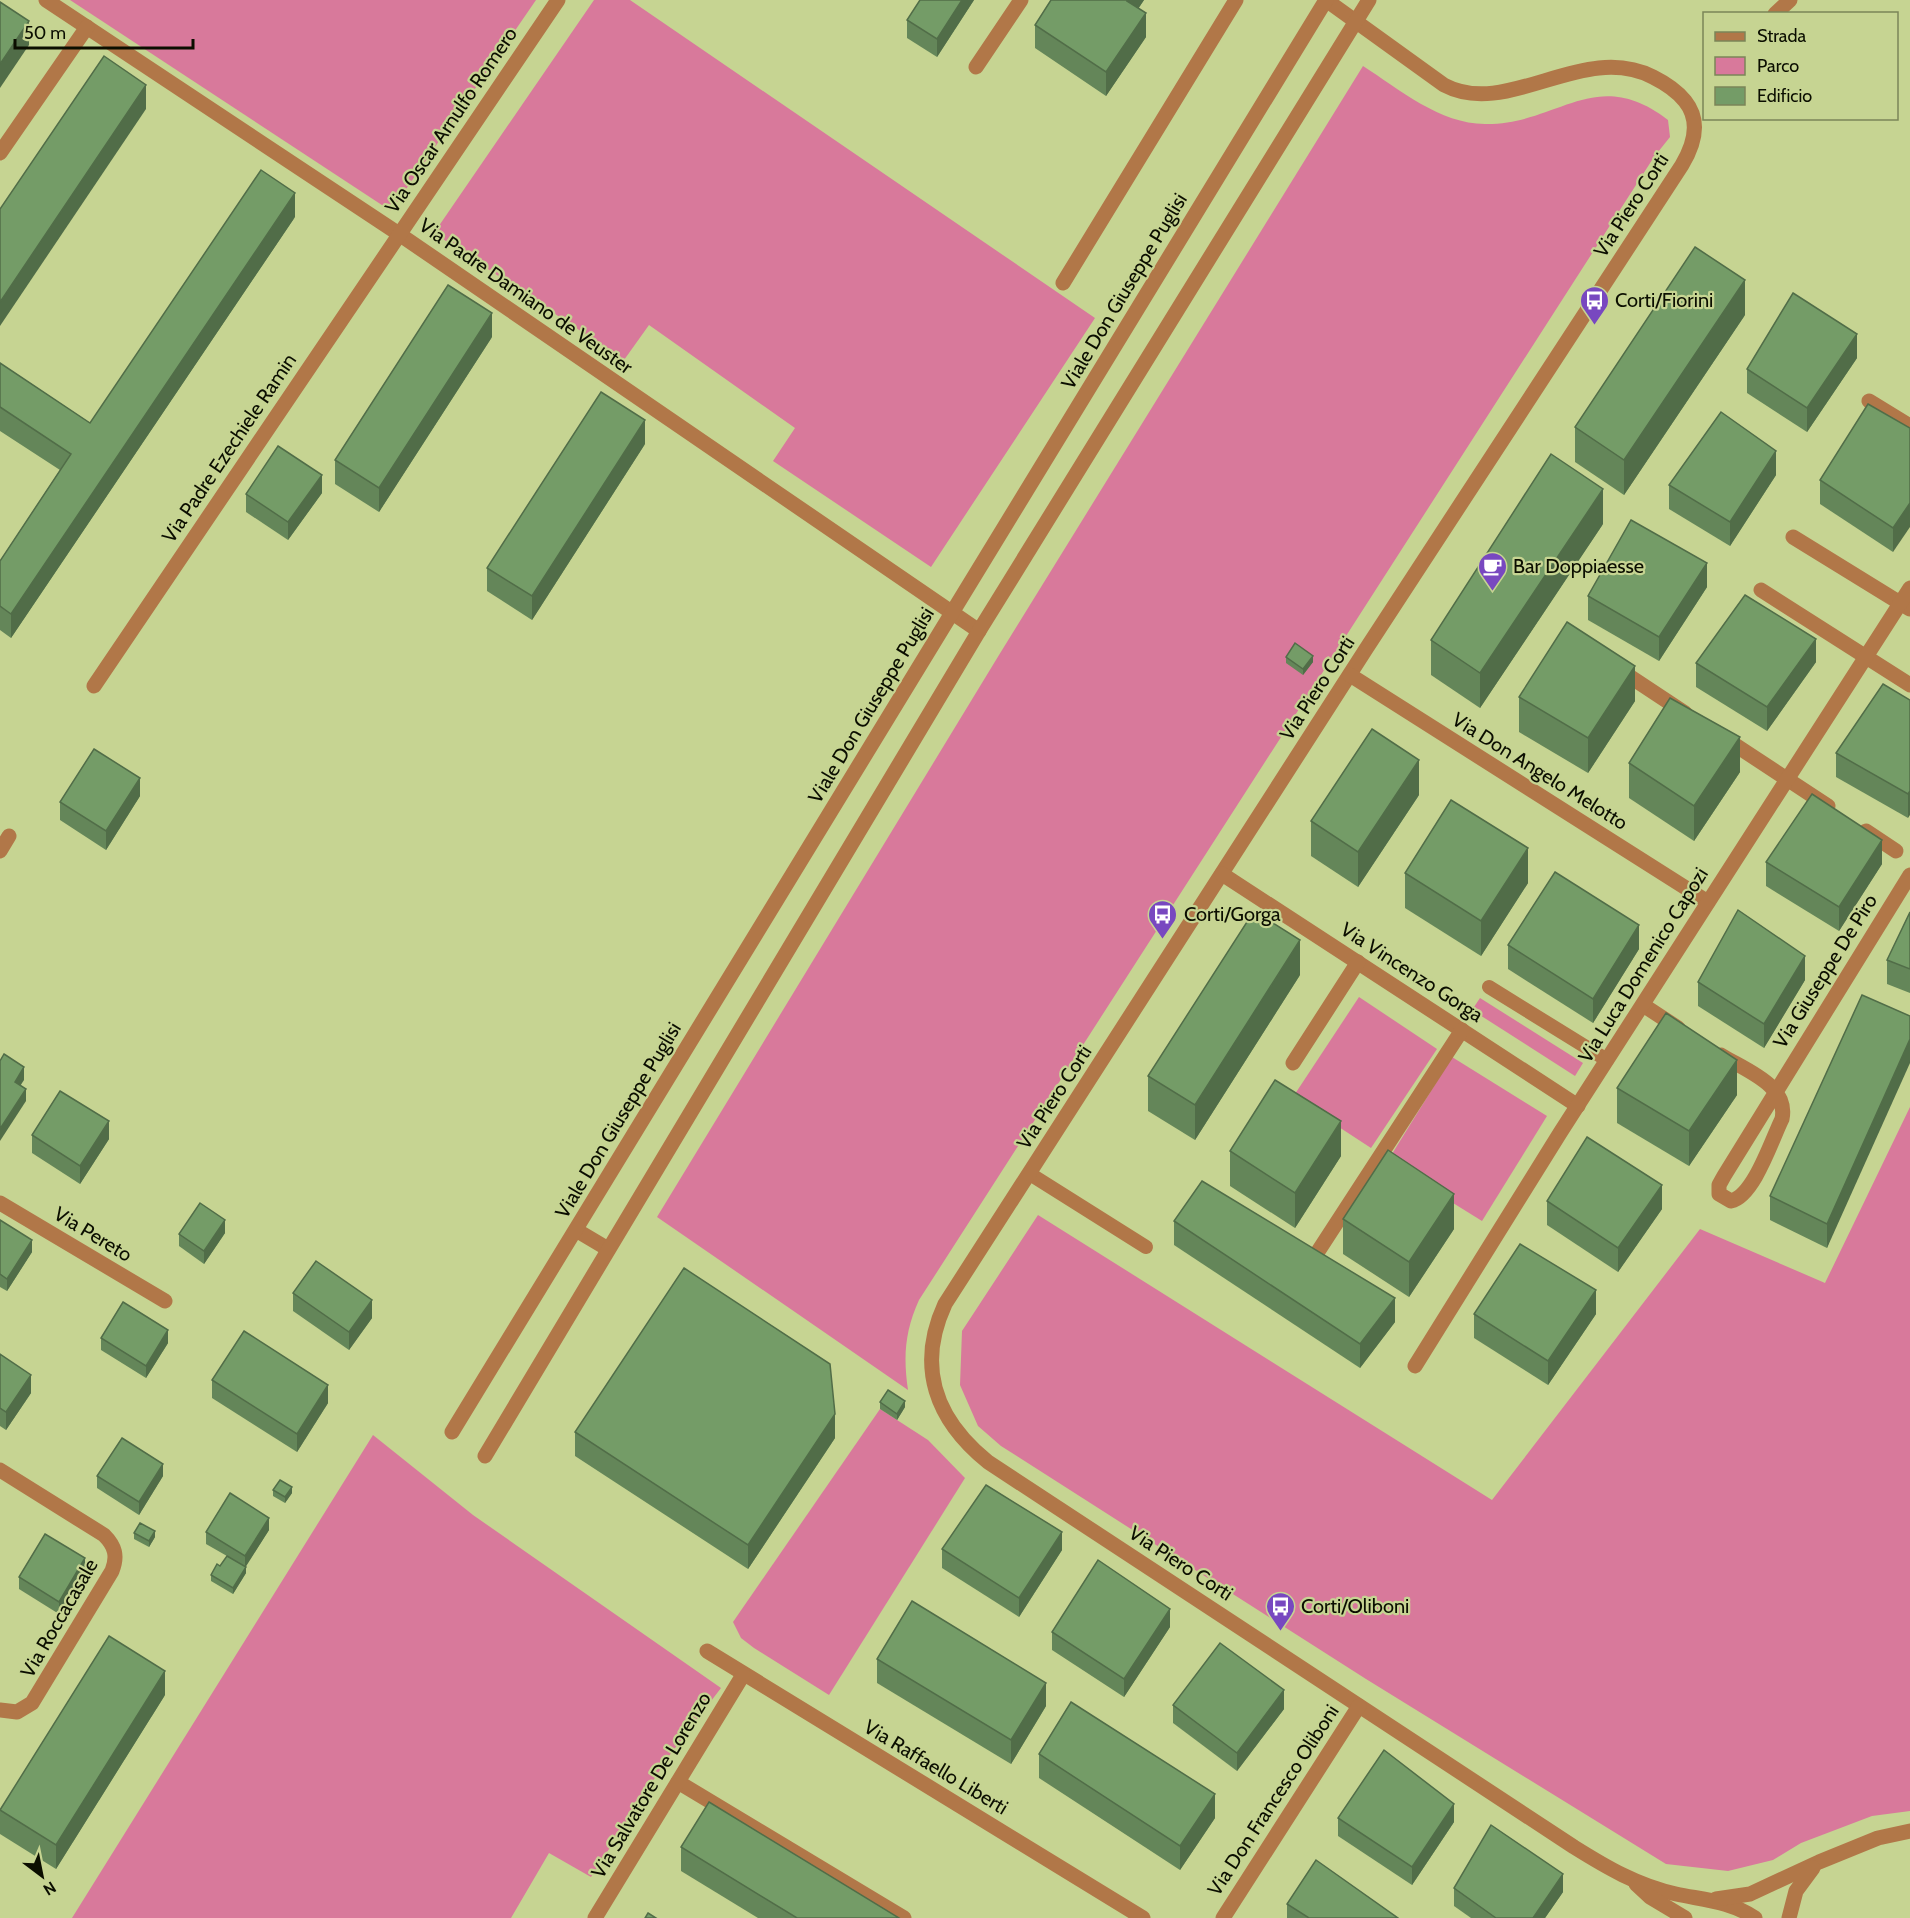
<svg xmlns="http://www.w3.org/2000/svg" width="1910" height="1918" viewBox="0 0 1910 1918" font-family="Cabin,sans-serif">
<rect width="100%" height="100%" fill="#c6d492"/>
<g fill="#d8799b">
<polygon points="70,0 536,0 391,211"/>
<polygon points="594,0 630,0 1095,318 931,567 773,461 795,428 649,325 624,360 434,233"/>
<path d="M1363,66C1399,89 1440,124 1485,124C1559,125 1595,64 1668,120L1670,137L1654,157L919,1300C905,1331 903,1356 908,1390L657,1217L999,655Z"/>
<polygon points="1359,997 1437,1049 1371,1148 1293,1097"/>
<polygon points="1480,998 1583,1063 1575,1076 1472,1010"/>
<polygon points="1452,1057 1547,1116 1482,1221 1387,1162"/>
<polygon points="1910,1107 1910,1811 1872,1816 1801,1843 1773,1860 1728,1871 1666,1864 1366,1679 1001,1446 978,1426 960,1385 962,1331 1038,1215 1492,1500 1700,1229 1825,1283"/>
<polygon points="880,1409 928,1440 965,1478 829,1695 754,1648 741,1638 733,1622"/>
<polygon points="373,1435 473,1515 721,1688 669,1756 591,1877 549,1853 511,1918 72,1918"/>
</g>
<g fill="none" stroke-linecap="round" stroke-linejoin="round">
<g stroke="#b17748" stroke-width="14">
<polyline points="1489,987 1607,1060"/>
<polyline points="1030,1174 1146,1247"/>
</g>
<g stroke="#b17748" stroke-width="15">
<polyline points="46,0 399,234 979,631"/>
<path d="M1326,0L1444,85C1508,119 1583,41 1653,77C1665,83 1677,91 1685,101C1701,121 1694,145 1682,165L1366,649L945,1304C916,1367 936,1420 988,1462L1574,1847C1606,1867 1638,1886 1676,1894C1704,1900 1730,1901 1755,1918"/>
<polyline points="1775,14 1790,0"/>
<polyline points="976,67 1021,0"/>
<polyline points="0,153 87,27"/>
<polyline points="1063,283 1236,0"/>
<polyline points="1869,401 1910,426"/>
<polyline points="1793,537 1910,609"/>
<polyline points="1761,590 1910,685"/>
<polyline points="1620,670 1685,713"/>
<polyline points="1350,675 1708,902"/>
<polyline points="94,686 558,0"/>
<polyline points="1723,737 1828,806"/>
<polyline points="1866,831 1896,851"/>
<polyline points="0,851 9,836"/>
<polyline points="1222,874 1578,1106"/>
<polyline points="1643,1005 1678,1028"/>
<path d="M1721,1055C1745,1070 1789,1085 1782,1119C1772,1139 1754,1196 1731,1201L1719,1194V1185L1724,1176L1910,875"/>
<polyline points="1293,1063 1358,962"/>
<polyline points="0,1203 165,1301"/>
<polyline points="576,1230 608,1249"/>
<polyline points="1317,1253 1462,1030"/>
<polyline points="1415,1366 1560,1133 1910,588"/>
<polyline points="452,1432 1326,0"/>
<polyline points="485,1456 979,631 1369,0"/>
<path d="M0,1470L104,1535C115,1546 118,1556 112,1571L32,1703L17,1712L0,1710"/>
<polyline points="707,1651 1143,1918"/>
<polyline points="678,1782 904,1918"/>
<polyline points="1636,1884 1650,1897 1685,1918"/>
<polyline points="1716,1899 1750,1894 1819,1862 1878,1838 1910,1831"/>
<polyline points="595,1918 743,1675"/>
<polyline points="1223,1918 1359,1706"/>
<polyline points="1789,1918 1796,1891 1813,1868"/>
</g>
</g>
<g fill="#648659">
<polygon points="974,0 937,57 907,38 907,20"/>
<polygon points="1051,0 1144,0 1138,9 1146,37 1106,96 1035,48 1035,25"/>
<polygon points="295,217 11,638 0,630 0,561 60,470 0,431 0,363 90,423"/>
<polygon points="1745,315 1624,495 1575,462 1575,427"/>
<polygon points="492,337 379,512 335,484 335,460"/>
<polygon points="1857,358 1807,432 1747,393 1747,369"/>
<polygon points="1910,428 1893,552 1820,504 1820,480"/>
<polygon points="645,444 532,620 487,591 487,568"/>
<polygon points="1776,475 1730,546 1669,509 1669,485"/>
<polygon points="322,493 288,540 246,512 246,494"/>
<polygon points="1603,524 1480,708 1431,675 1431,640"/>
<polygon points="1707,587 1659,661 1588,620 1588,596"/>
<polygon points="1286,657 1313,662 1303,675 1286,663"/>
<polygon points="1816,662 1767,731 1696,687 1696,663"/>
<polygon points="1519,697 1635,701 1588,773 1519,732"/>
<polygon points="1910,700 1908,818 1836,777 1836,753"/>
<polygon points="1629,763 1740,772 1694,841 1629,798"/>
<polygon points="1419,795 1358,887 1311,856 1311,821"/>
<polygon points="140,796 106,850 60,820 60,802"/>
<polygon points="1766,862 1882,864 1839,931 1766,886"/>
<polygon points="1405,873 1528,883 1481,956 1405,908"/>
<polygon points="1910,912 1910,993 1887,984 1887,960"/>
<polygon points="1508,945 1639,949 1593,1023 1508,969"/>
<polygon points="1300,975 1195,1140 1148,1111 1148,1076"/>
<polygon points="1805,980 1764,1048 1698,1006 1698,982"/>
<polygon points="1910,1016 1827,1248 1770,1220 1770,1196"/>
<polygon points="1617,1088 1737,1095 1689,1166 1617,1123"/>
<polygon points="32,1135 109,1139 80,1184 32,1153"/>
<polygon points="1230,1151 1341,1156 1295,1228 1230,1186"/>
<polygon points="1547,1201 1662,1209 1618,1272 1547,1225"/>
<polygon points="1343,1219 1454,1229 1409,1297 1343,1254"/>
<polygon points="0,1220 32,1252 7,1291 0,1287"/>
<polygon points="1174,1221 1395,1322 1360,1368 1174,1245"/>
<polygon points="225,1233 204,1264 179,1246 179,1234"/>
<polygon points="293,1293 372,1318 349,1350 293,1311"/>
<polygon points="1474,1314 1596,1314 1548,1385 1474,1338"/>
<polygon points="101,1338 168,1343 146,1378 101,1350"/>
<polygon points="0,1354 31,1393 6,1430 0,1426"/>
<polygon points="212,1380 328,1403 297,1452 212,1398"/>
<polygon points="880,1402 905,1407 897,1420 880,1409"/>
<polygon points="575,1432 835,1438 748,1569 575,1456"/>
<polygon points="97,1476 163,1476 139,1515 97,1488"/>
<polygon points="273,1490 292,1493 285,1503 273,1496"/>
<polygon points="269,1530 245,1567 246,1573 233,1594 211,1581 211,1575 220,1566 227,1556 206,1544 206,1532"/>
<polygon points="134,1533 155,1537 149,1547 134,1539"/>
<polygon points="942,1549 1062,1550 1019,1617 942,1568"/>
<polygon points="85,1571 59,1614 19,1589 19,1577"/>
<polygon points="1170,1627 1124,1697 1052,1650 1052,1632"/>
<polygon points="877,1659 1046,1706 1011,1764 877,1683"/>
<polygon points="165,1695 56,1869 0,1834 0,1810"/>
<polygon points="1173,1705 1284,1709 1237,1771 1173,1723"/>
<polygon points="1039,1754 1215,1818 1180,1870 1039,1778"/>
<polygon points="1338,1818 1454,1822 1412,1885 1338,1836"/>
<polygon points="681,1847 899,1918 758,1918 681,1871"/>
<polygon points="1454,1888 1563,1892 1545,1918 1471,1918 1454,1906"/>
<polygon points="1287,1904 1398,1918 1287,1918"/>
</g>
<g fill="#516d48">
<polygon points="962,0 974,0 937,57 937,39"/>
<polygon points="1128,0 1144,0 1127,25 1127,1"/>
<polygon points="1146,13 1146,37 1106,96 1106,72"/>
<polygon points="29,21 29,45 0,88 0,64"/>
<polygon points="146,85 146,109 0,326 0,302"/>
<polygon points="295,193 295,217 11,638 11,614"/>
<polygon points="1745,280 1745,315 1624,495 1624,460"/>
<polygon points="492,313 492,337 379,512 379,488"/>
<polygon points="1857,334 1857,358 1807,432 1807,408"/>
<polygon points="645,420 645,444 532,620 532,596"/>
<polygon points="1776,451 1776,475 1730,546 1730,522"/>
<polygon points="322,475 322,493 288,540 288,522"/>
<polygon points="1603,489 1603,524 1480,708 1480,673"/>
<polygon points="1910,503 1910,527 1893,552 1893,528"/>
<polygon points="1707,563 1707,587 1659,661 1659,637"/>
<polygon points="1816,639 1816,662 1767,731 1767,707"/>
<polygon points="1313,656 1313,662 1303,675 1303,669"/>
<polygon points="1635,666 1635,701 1588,773 1588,738"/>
<polygon points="1740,737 1740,772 1694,841 1694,806"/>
<polygon points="1419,760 1419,795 1358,887 1358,852"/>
<polygon points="140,778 140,796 106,850 106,831"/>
<polygon points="1910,791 1910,815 1908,818 1908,794"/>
<polygon points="1882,840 1882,864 1839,931 1839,907"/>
<polygon points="1528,848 1528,883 1481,956 1481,921"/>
<polygon points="1639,925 1639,949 1593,1023 1593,999"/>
<polygon points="1300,940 1300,975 1195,1140 1195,1105"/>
<polygon points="1805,956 1805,980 1764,1048 1764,1024"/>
<polygon points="1910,1039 1910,1063 1827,1248 1827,1224"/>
<polygon points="1737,1060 1737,1095 1689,1166 1689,1131"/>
<polygon points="24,1067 24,1080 15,1094 15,1082"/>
<polygon points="26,1089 26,1101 0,1141 0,1129"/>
<polygon points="109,1121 109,1139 80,1184 80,1166"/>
<polygon points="1341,1121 1341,1156 1295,1228 1295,1193"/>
<polygon points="1662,1185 1662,1209 1618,1272 1618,1248"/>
<polygon points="1454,1194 1454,1229 1409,1297 1409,1262"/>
<polygon points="225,1220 225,1233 204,1264 204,1251"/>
<polygon points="32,1240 32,1252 7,1291 7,1279"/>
<polygon points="1596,1290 1596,1314 1548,1385 1548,1361"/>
<polygon points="1395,1298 1395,1322 1360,1368 1360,1344"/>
<polygon points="372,1300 372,1318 349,1350 349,1332"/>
<polygon points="168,1330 168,1343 146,1378 146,1366"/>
<polygon points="31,1375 31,1393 6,1430 6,1412"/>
<polygon points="328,1385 328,1403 297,1452 297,1434"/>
<polygon points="905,1401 905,1407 897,1420 897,1414"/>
<polygon points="835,1414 835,1438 748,1569 748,1545"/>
<polygon points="163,1464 163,1476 139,1515 139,1502"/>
<polygon points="292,1487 292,1493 285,1503 285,1497"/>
<polygon points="269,1518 269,1530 245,1568 245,1556"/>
<polygon points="155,1531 155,1537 149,1547 149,1541"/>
<polygon points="1062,1532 1062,1550 1019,1617 1019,1598"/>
<polygon points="85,1558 85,1571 59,1614 59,1602"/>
<polygon points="246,1567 246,1573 233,1594 233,1588"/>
<polygon points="1170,1609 1170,1627 1124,1697 1124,1679"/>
<polygon points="165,1671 165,1695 56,1869 56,1845"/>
<polygon points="1046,1683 1046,1706 1011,1764 1011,1740"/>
<polygon points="1284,1690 1284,1709 1237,1771 1237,1753"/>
<polygon points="1215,1794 1215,1818 1180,1870 1180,1846"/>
<polygon points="1454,1804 1454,1822 1412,1885 1412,1867"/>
<polygon points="1563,1874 1563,1892 1545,1918 1533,1918"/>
</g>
<g fill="#749c67" stroke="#516d48" stroke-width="1.5">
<polygon points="920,0 962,0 937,39 907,20"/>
<polygon points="1051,0 1128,0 1127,1 1146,13 1106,72 1035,25"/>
<polygon points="0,2 29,21 0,64"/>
<polygon points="104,56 146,85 0,302 0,209"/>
<polygon points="261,170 295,193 11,614 0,606 0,561 71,454 0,407 0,363 90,423"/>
<polygon points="1695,247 1745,280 1624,460 1575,427"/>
<polygon points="448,285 492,313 379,488 335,460"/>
<polygon points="1793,293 1857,334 1807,408 1747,369"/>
<polygon points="601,392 645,420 532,596 487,568"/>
<polygon points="1868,404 1910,428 1910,503 1893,528 1820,480"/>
<polygon points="1721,412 1776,451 1730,522 1669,485"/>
<polygon points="278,446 322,475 288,522 246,494"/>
<polygon points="1551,454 1603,489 1480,673 1431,640"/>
<polygon points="1631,520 1707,563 1659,637 1588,596"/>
<polygon points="1745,595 1816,639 1767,707 1696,663"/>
<polygon points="1567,622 1635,666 1588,738 1519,697"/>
<polygon points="1295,643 1313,656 1303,669 1286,657"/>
<polygon points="1883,684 1910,700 1910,791 1908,794 1836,753"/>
<polygon points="1670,698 1740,737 1694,806 1629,763"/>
<polygon points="1372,729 1419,760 1358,852 1311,821"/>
<polygon points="94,749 140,778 106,831 60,802"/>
<polygon points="1812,794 1882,840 1839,907 1766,862"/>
<polygon points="1451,800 1528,848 1481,921 1405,873"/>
<polygon points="1555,872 1639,925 1593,999 1508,945"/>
<polygon points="1738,910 1805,956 1764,1024 1698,982"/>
<polygon points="1254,911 1300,940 1195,1105 1148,1076"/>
<polygon points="1910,912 1910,969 1887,960"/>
<polygon points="1862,995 1910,1016 1910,1039 1827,1224 1770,1196"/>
<polygon points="1666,1013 1737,1060 1689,1131 1617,1088"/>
<polygon points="4,1054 24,1067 15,1082 26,1089 0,1129 0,1061"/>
<polygon points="1275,1080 1341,1121 1295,1193 1230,1151"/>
<polygon points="60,1091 109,1121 80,1166 32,1135"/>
<polygon points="1587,1137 1662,1185 1618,1248 1547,1201"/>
<polygon points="1388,1150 1454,1194 1409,1262 1343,1219"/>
<polygon points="1202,1181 1395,1298 1360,1344 1174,1221"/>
<polygon points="200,1203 225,1220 204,1251 179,1234"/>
<polygon points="0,1220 32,1240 7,1279 0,1274"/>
<polygon points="1520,1244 1596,1290 1548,1361 1474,1314"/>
<polygon points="316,1261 372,1300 349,1332 293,1293"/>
<polygon points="684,1268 830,1364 835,1414 748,1545 575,1432"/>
<polygon points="123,1302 168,1330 146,1366 101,1338"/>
<polygon points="244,1331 328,1385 297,1434 212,1380"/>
<polygon points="0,1354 31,1375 6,1412 0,1408"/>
<polygon points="888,1390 905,1401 897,1414 880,1402"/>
<polygon points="122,1438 163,1464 139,1502 97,1476"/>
<polygon points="280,1480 292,1487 285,1497 273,1490"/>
<polygon points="986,1485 1062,1532 1019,1598 942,1549"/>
<polygon points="230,1493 269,1518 245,1556 206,1532"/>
<polygon points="140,1523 155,1531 149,1541 134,1533"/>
<polygon points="45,1534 85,1558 59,1602 19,1577"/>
<polygon points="227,1556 246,1567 233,1588 211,1575 217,1564 220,1566"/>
<polygon points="1098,1560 1170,1609 1124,1679 1052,1632"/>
<polygon points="912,1601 1046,1683 1011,1740 877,1659"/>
<polygon points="109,1636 165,1671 56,1845 0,1810"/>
<polygon points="1220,1643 1284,1690 1237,1753 1173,1705"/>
<polygon points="1071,1702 1215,1794 1180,1846 1039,1754"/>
<polygon points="1384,1750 1454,1804 1412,1867 1338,1818"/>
<polygon points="709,1802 899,1918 797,1918 681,1847"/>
<polygon points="1491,1825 1563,1874 1533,1918 1496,1918 1454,1888"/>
<polygon points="1316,1860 1398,1918 1309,1918 1287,1904"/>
<polygon points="648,1913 656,1918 645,1918"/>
</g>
<defs>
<symbol id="bus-pin" viewBox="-11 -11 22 30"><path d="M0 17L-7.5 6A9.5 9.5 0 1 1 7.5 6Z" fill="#7848c0" stroke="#c6d492"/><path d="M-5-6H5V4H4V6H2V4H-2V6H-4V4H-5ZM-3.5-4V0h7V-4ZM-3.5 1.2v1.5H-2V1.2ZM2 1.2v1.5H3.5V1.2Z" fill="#fff"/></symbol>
<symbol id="cafe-pin" viewBox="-11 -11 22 30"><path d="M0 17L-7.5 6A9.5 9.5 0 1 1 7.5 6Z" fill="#7848c0" stroke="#c6d492"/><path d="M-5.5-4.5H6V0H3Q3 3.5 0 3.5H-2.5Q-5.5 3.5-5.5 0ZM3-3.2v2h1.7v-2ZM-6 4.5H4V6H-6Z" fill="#fff"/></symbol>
</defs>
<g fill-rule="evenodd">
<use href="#bus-pin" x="1578" y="284" width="33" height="45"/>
<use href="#cafe-pin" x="1476" y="550" width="33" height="45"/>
<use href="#bus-pin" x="1146" y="898" width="33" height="45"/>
<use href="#bus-pin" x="1264" y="1590" width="33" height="45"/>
</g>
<g text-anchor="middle" stroke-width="4.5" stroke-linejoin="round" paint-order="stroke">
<g font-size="20" fill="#0b0e00" stroke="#c6d492">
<text transform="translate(451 120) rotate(-56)" y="7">Via Oscar Arnulfo Romero</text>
<text transform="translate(1631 205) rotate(-57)" y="7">Via Piero Corti</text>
<text transform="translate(1124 291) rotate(-59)" y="7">Viale Don Giuseppe Puglisi</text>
<text transform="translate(526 296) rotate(35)" y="7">Via Padre Damiano de Veuster</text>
<text transform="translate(229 448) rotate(-56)" y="7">Via Padre Ezechiele Ramin</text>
<text transform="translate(1317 688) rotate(-57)" y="7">Via Piero Corti</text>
<text transform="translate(871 705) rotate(-59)" y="7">Viale Don Giuseppe Puglisi</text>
<text transform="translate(1540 771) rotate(32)" y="7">Via Don Angelo Melotto</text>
<text transform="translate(1643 965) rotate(-58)" y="7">Via Luca Domenico Capozi</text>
<text transform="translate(1825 971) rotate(-58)" y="7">Via Giuseppe De Piro</text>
<text transform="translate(1412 972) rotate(33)" y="7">Via Vincenzo Gorga</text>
<text transform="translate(1054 1097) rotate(-57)" y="7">Via Piero Corti</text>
<text transform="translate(618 1120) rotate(-59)" y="7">Viale Don Giuseppe Puglisi</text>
<text transform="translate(93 1234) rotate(31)" y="7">Via Pereto</text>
<text transform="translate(1181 1563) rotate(33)" y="7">Via Piero Corti</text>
<text transform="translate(59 1618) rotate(-60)" y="7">Via Roccacasale</text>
<text transform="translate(936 1767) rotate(31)" y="7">Via Raffaello Liberti</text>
<text transform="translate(651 1785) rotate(-59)" y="7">Via Salvatore De Lorenzo</text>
<text transform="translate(1273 1800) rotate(-57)" y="7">Via Don Francesco Oliboni</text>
</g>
<g font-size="20" fill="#0b0e00" stroke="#c6d492" text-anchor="start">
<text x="1615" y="307">Corti/Fiorini</text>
<text x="1513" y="573">Bar Doppiaesse</text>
<text x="1184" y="921">Corti/Gorga</text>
<text x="1301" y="1613">Corti/Oliboni</text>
</g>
</g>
<rect x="1703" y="12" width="195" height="108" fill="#c6d492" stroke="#7b8558" stroke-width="1.5"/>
<rect x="1715" y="32" width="30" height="9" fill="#b17748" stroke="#7b8558" stroke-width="1.5"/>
<text x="1757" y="42" font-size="18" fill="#0b0e00">Strada</text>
<rect x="1715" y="57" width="30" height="18" fill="#d8799b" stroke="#7b8558" stroke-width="1.5"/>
<text x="1757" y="72" font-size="18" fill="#0b0e00">Parco</text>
<rect x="1715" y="87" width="30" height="18" fill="#749c67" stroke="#7b8558" stroke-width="1.5"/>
<text x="1757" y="102" font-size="18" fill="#0b0e00">Edificio</text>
<g transform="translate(42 1876) rotate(148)" stroke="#c6d492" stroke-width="4.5" paint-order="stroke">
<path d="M0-4.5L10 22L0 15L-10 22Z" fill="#0b0e00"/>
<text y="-9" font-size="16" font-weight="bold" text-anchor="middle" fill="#0b0e00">N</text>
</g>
<path d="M15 39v9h178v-9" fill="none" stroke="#0b0e00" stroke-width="3"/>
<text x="24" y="39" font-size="18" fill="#0b0e00" stroke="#c6d492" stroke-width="4.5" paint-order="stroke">50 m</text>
</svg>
